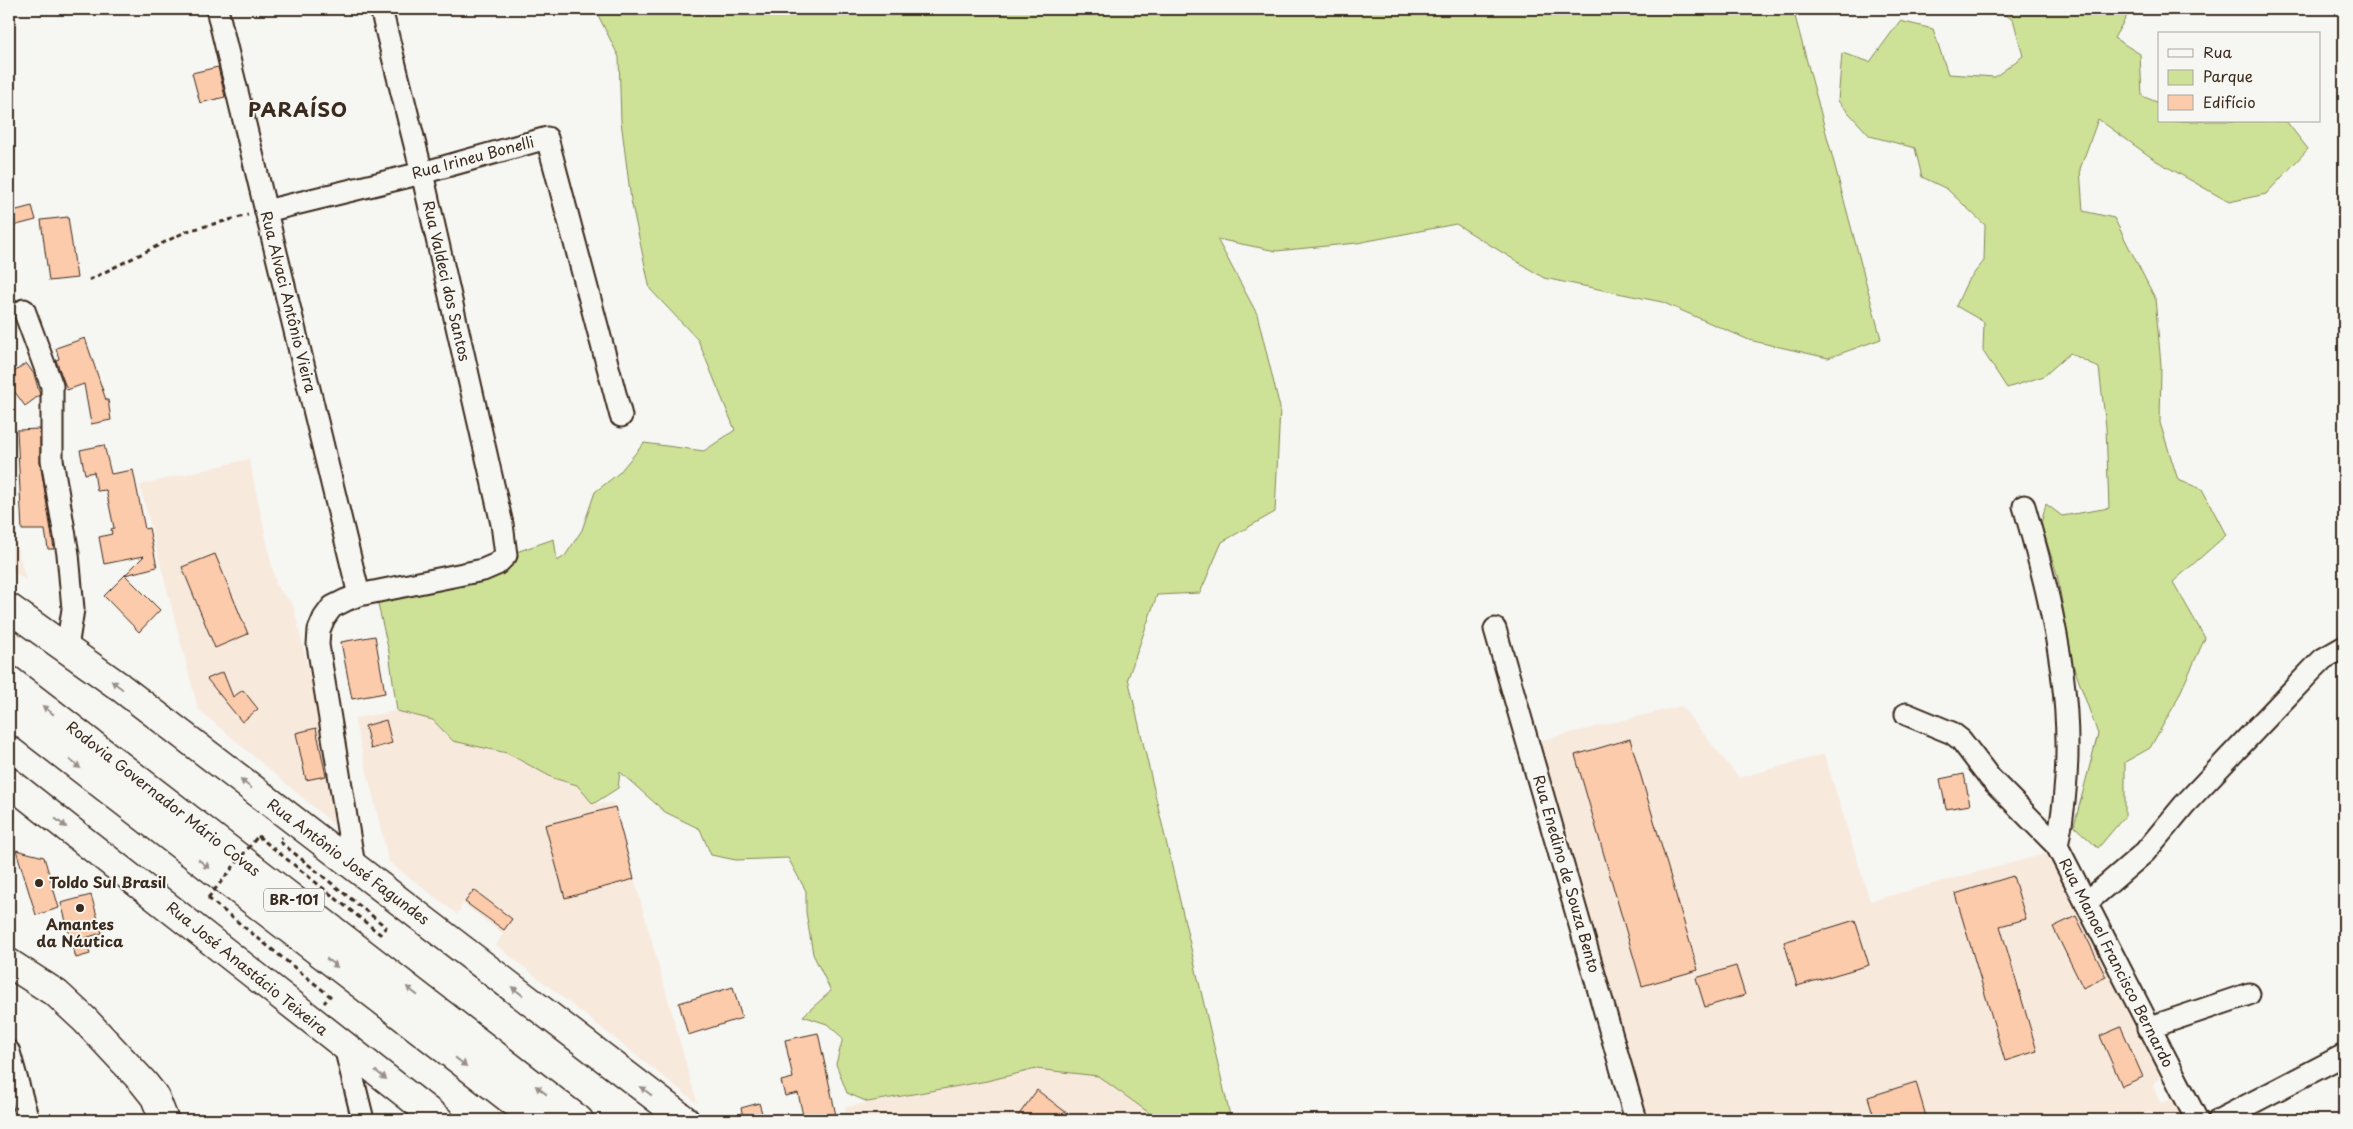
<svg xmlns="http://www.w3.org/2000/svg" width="2353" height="1129" viewBox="0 0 2353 1129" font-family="'Playpen Sans',sans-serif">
<rect width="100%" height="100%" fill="#f6f6f2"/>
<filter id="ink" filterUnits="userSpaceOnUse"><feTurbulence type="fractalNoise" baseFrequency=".02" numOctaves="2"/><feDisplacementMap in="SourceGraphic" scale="10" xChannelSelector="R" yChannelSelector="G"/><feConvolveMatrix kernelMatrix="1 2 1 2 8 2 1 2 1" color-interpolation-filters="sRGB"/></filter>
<g filter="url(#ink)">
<g fill="#f8e9dd">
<polygon points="249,459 276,585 293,605 344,819 336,826 198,709 140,485"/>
<polygon points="9,518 14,537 26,580 9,569"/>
<polygon points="1681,706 1739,778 1824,754 1870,901 2048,853 2162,1074 2153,1086 2160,1103 2176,1098 2187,1120 1648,1120 1538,741"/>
<polygon points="397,711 433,720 453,741 507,753 553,778 577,785 593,804 613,803 697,1103 496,945 503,934 463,904 457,914 389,862 354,718"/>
<polygon points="1036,1069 1098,1076 1159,1120 847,1120 845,1107 987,1081"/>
</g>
<g fill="#cee297" stroke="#84865a">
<polygon points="595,9 1793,9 1881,339 1828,358 1749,340 1662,302 1544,278 1456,224 1357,243 1276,251 1217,239 1257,314 1280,408 1275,512 1222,542 1200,593 1157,595 1128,678 1231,1120 1159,1120 1098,1076 1036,1069 987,1081 868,1102 847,1093 836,1064 843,1038 827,1024 803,1016 831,991 813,954 806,912 806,891 788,858 736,860 711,855 700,829 665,812 620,772 618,788 593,804 577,785 553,778 507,753 453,741 433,720 397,711 389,652 377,600 554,539 557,561 565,556 582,530 595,492 619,473 644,443 704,451 735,430 698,340 650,289 631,200 621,121 619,57"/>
<polygon points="1991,9 2131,9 2114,38 2140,54 2142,96 2159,103 2159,121 2286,121 2308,149 2266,194 2229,202 2155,160 2098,119 2080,169 2083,211 2114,218 2155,298 2161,365 2160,423 2178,480 2202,489 2226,535 2173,582 2205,638 2175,704 2150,748 2125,762 2125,816 2098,848 2074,826 2098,734 2073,665 2057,574 2041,524 2046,504 2062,516 2109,508 2106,427 2099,368 2070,353 2044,376 2007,388 1983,351 1984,322 1956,306 1967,282 1984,261 1985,225 1947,189 1922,177 1915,148 1870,136 1838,101 1842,53 1870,62 1900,21 1933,29 1948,74 1995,77 2023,56 2013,19"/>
</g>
<g fill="#fccbab" stroke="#3b2a1e">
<polygon points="218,67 225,97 200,103 192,73"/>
<polygon points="32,206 36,220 9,227 9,212"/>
<polygon points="68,217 77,278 49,281 41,220"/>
<polygon points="85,338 106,400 108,400 111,420 91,424 84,384 67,390 56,360 59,359 56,348"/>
<polygon points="26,363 34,374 40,395 25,406 9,384 9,376"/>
<polygon points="40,429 40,462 54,549 48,549 45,530 22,530 17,430"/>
<polygon points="104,445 111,474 133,470 145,529 149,528 157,567 125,575 160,610 139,632 104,596 144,556 104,564 99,537 112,534 111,529 114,528 106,490 97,491 94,472 85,474 80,450"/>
<polygon points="215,554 248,634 215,648 182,567"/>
<polygon points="375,636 385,693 352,699 341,642"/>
<polygon points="223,672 233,697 243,690 258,709 242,722 207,679"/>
<polygon points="386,720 392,743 371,749 365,726"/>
<polygon points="316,728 326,776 306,780 296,733"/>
<polygon points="1630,739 1698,970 1642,986 1575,755"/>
<polygon points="1964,774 1970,805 1946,809 1940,779"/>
<polygon points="615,807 634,879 565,898 545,825"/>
<polygon points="16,850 44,857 59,908 36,915"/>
<polygon points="2013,876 2026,919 2000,926 2037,1051 2005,1061 1955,894"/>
<polygon points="474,890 512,919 504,930 465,902"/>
<polygon points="91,895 102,933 85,938 90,954 76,958 61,903"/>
<polygon points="2076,916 2106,977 2083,988 2053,927"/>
<polygon points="1855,920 1869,965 1797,986 1784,942"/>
<polygon points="1736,966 1745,995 1705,1007 1696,978"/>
<polygon points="733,987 742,1018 688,1035 679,1003"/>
<polygon points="2121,1027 2143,1077 2122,1086 2100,1036"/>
<polygon points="818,1033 837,1120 804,1120 798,1093 785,1096 781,1081 793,1078 785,1040"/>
<polygon points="1916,1082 1927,1120 1875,1120 1868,1097"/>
<polygon points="1037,1090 1076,1120 1015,1120"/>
<polygon points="759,1103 764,1120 744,1120 741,1108"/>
</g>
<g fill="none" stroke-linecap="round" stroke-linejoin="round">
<defs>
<g id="street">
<polyline points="217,9 359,595"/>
<polyline points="266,211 422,173 547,138 621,416"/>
<polyline points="24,310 52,386 52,460 68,554 73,609 67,648"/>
<path d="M2024,506C2057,621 2082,726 2057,846L2197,1120"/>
<polyline points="1495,629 1636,1120"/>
<polyline points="1906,714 1952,733 1961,740 1990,778 2057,846"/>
<polyline points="354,866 318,645 319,630 324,618 332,607 346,600 359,595 483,570 497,564 506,555 502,524 422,173 381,9"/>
<polyline points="2086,903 2145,852 2184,805 2312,670 2323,659 2344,647"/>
<polyline points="2148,1028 2249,994"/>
<polyline points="345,1047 363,1120"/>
<polyline points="9,1052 28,1120"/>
<polyline points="2219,1120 2344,1055"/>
</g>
<g id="secondary">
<polyline points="9,608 120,687 685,1120"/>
<polyline points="9,782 439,1120"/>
<polyline points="9,963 57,994 85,1020 143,1082 155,1097 164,1120"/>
</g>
<g id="highway">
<polyline points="9,680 579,1120"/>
<polyline points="9,713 537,1120"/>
</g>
</defs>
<use href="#street" stroke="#3b2a1e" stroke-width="25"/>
<use href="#secondary" stroke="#3b2a1e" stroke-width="31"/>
<use href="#highway" stroke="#3b2a1e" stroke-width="31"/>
<g stroke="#3b2a1e" stroke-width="3" stroke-dasharray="5 4" stroke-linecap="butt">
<polyline points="89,280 187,231 248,215"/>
<polyline points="258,836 380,934 386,927 279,841 282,837"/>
<polyline points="208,898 330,996 324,1003"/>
</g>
<use href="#street" stroke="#f6f6f2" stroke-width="21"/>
<use href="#secondary" stroke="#f6f6f2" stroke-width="28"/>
<use href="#highway" stroke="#f6f6f2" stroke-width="28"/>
<polyline stroke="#3b2a1e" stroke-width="3" stroke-dasharray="5 4" stroke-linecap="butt" points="208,898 258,836"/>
</g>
<defs><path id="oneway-solid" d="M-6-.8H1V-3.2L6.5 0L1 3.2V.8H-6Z" transform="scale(1.25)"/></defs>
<g fill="#989088">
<use href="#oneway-solid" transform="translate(117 685) rotate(-143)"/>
<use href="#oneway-solid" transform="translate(48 710) rotate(-142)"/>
<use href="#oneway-solid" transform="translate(75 764) rotate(38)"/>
<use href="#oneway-solid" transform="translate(246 784) rotate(-143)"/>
<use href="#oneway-solid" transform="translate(61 823) rotate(38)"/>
<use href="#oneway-solid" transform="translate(204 864) rotate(38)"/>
<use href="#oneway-solid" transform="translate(332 963) rotate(38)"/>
<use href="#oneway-solid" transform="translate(412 991) rotate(-142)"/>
<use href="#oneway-solid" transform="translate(517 991) rotate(-142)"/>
<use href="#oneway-solid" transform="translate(461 1062) rotate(38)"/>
<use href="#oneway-solid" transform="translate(381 1075) rotate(38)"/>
<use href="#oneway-solid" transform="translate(541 1090) rotate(-142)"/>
<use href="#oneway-solid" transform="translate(646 1091) rotate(-142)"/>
</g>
</g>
<g fill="#3b2a1e" stroke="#f6f6f2" stroke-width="2">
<circle cx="39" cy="883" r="5"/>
<circle cx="80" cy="908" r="5"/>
</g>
<g text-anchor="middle" stroke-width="4" stroke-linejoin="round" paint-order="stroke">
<rect fill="#f6f6f2" stroke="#73675e" stroke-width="1" x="264" y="888.5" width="60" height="23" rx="4"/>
<g font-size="14" font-weight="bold" fill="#3b2a1e">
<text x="294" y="905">BR-101</text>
</g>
<g font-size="15" fill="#3b2a1e" stroke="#f6f6f2">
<text transform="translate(473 158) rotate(-15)" y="5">Rua Irineu Bonelli</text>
<text transform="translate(446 281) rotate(77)" y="5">Rua Valdeci dos Santos</text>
<text transform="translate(288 302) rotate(76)" y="5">Rua Alvaci Antônio Vieira</text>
<text transform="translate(163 799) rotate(38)" y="5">Rodovia Governador Mário Covas</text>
<text transform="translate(348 862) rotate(37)" y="5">Rua Antônio José Fagundes</text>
<text transform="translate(1566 874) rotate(74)" y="5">Rua Enedino de Souza Bento</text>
<text transform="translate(2116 963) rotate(63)" y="5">Rua Manoel Francisco Bernardo</text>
<text transform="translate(247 969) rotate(39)" y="5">Rua José Anastácio Teixeira</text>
</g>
<g font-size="15" font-weight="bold" fill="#3b2a1e" stroke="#f6f6f2" text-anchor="start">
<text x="49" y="888">Toldo Sul Brasil</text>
<text x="80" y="930" text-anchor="middle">Amantes<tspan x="80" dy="17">da Náutica</tspan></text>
</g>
<g font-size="20" font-weight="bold" letter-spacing="1" fill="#3b2a1e" stroke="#f6f6f2">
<text x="298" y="117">PARAÍSO</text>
</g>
</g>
<rect width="2353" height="1129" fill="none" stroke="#f6f6f2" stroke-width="30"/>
<rect x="15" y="15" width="2323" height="1099" fill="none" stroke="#3b2a1e" stroke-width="2" filter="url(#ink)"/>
<rect x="2158" y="32" width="162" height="90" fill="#f6f6f2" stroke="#aba49d"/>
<rect x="2168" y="49" width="25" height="8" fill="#f6f6f2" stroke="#aba49d"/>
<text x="2203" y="58" font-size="15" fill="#3b2a1e">Rua</text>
<rect x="2168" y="70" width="25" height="15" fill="#cee297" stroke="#aba49d"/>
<text x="2203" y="82" font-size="15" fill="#3b2a1e">Parque</text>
<rect x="2168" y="95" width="25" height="15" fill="#fccbab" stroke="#aba49d"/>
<text x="2203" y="108" font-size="15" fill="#3b2a1e">Edifício</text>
</svg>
